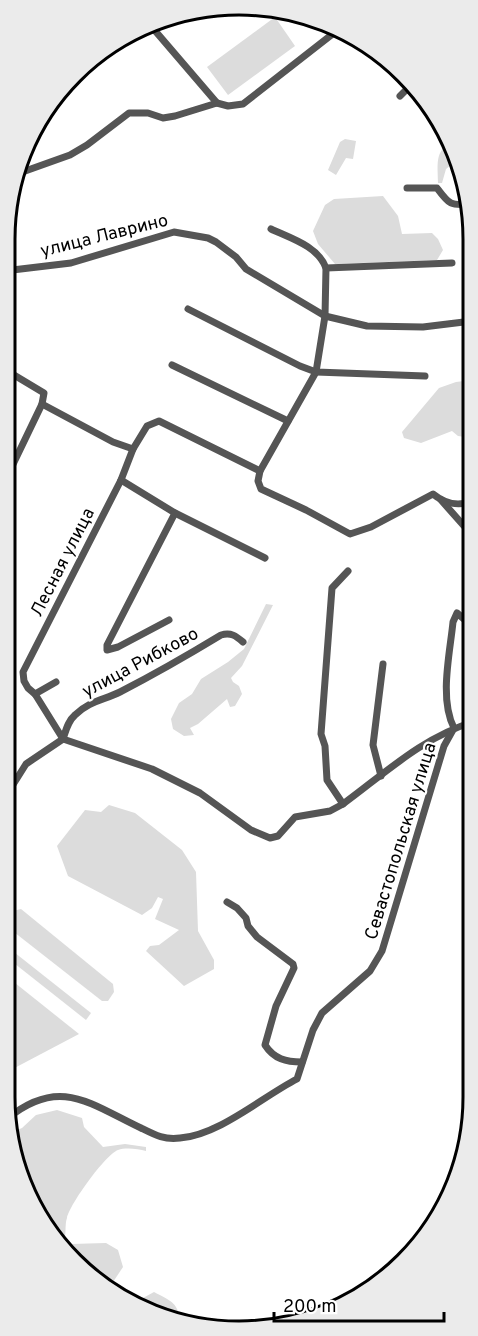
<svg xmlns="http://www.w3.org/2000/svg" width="478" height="1336" viewBox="0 0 478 1336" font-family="Overpass,sans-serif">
<rect width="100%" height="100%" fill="#fff"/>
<g fill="#dcdcdc">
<polygon points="275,17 295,46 228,95 207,67"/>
<polygon points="345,139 356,141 353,159 346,158 336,175 328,170 340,142"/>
<path d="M452,142L457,160L446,169L442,183H438C438,166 434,150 452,142Z"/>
<polygon points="383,196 398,216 402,234 432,233 438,239 443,250 437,260 335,264 318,244 313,231 325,205 334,199"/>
<polygon points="472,380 472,438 458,436 452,431 421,443 404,438 402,432 439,388 456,382"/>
<polygon points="266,604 273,605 242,666 231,678 233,682 239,686 242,694 235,706 230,707 227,699 198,724 190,728 194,735 184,736 173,729 171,719 179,703 192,694 201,679 228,662 244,649"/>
<polygon points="109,805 135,813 182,850 196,872 198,931 214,960 214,969 184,986 146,951 150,946 159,945 179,930 155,919 163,899 158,897 152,908 142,915 68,876 57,846 85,810 101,812"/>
<polygon points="21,909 113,984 114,992 108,1001 102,1001 5,925 5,913"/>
<polygon points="5,945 91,1013 86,1020 5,956"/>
<polygon points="5,975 79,1034 5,1073 4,1073"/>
<path d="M57,1110L82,1118L84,1127L103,1147L125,1144L146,1147V1151C138,1149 126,1147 118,1150C105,1155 70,1204 67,1218C65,1223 66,1231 65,1237L71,1244L106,1243L118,1250L123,1267L113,1282L102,1284L62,1251L17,1173L10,1133L22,1128L36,1115Z"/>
<path d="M154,1292C169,1300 178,1302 180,1320L132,1304Z"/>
</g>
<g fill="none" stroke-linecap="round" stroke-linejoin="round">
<g stroke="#555" stroke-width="7">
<polyline points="151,26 217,103"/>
<polyline points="400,96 405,91 416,85"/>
<polyline points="14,175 70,155 87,145 129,113 148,113 163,118 175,116 217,103 228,106 243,104 339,29"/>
<path d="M407,188H437C449,204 450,206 470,204"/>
<path d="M271,229C290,238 318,246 326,268L452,263"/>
<path d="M326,268L325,316L316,372L260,471L258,481L261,489L306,510L350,534L371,527L433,494C444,503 458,507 472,501"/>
<polyline points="4,271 71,263 174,232 208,238 216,242 236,257 246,269 325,316 367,326 423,327 472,321"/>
<polyline points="188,309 300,366 316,372 425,376"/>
<polyline points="172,365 288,421"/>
<polyline points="4,369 44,393 42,404 113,442 133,449"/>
<path d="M260,471L159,421L147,426L133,449L121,480L23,672L24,681L28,688L35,694L63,739L152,769L200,793L251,830L270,838L278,836L295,817L330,811L343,804C384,774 423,737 473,722"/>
<polyline points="121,480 175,513 265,558"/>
<polyline points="4,483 42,404"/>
<polyline points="441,500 472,535"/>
<polyline points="169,620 118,647 107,650 107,645 175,513"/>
<polyline points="35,694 56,682"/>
<path d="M454,728C439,699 450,653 453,622L457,613L472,626"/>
<polyline points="381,776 373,745 383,664"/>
<path d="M4,799L26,764L63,739C66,730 68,721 75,715C89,701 104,700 120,692C155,674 188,655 221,635C231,632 236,636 243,642"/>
<polyline points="343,804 327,780 325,746 321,734 332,588 348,571"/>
<path d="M227,902L237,908L246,918L248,926L257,937L293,964L294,968L276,1006L265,1045C274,1059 286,1062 302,1062"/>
<path d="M8,1118C60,1076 90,1104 141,1128C155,1135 164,1140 180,1138C219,1135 262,1097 297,1079L313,1030L322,1013L370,971L382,951L444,746L454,728"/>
</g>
</g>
<g text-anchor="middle" stroke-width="4.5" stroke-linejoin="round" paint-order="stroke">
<g font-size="18" fill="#000" stroke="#fff">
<text transform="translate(104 235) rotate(-14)" y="6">улица Лаврино</text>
<text transform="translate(62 562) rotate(-63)" y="6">Лесная улица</text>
<text transform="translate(140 662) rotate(-28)" y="6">улица Рибково</text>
<text transform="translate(400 841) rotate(-73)" y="6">Севастопольская улица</text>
</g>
</g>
<path d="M0 0H478V1336H0ZM239 15H239A224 224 0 0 1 463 239V1097A224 224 0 0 1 239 1321H239A224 224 0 0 1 15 1097V239A224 224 0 0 1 239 15Z" fill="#ebebeb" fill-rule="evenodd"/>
<path fill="none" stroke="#000" stroke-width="3" d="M239 15H239A224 224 0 0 1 463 239V1097A224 224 0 0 1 239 1321H239A224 224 0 0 1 15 1097V239A224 224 0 0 1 239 15Z"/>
<path d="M274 1312v9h170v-9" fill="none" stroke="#000000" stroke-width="3"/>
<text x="283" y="1312" font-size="18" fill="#000000" stroke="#ffffff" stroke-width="4.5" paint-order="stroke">200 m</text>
</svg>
